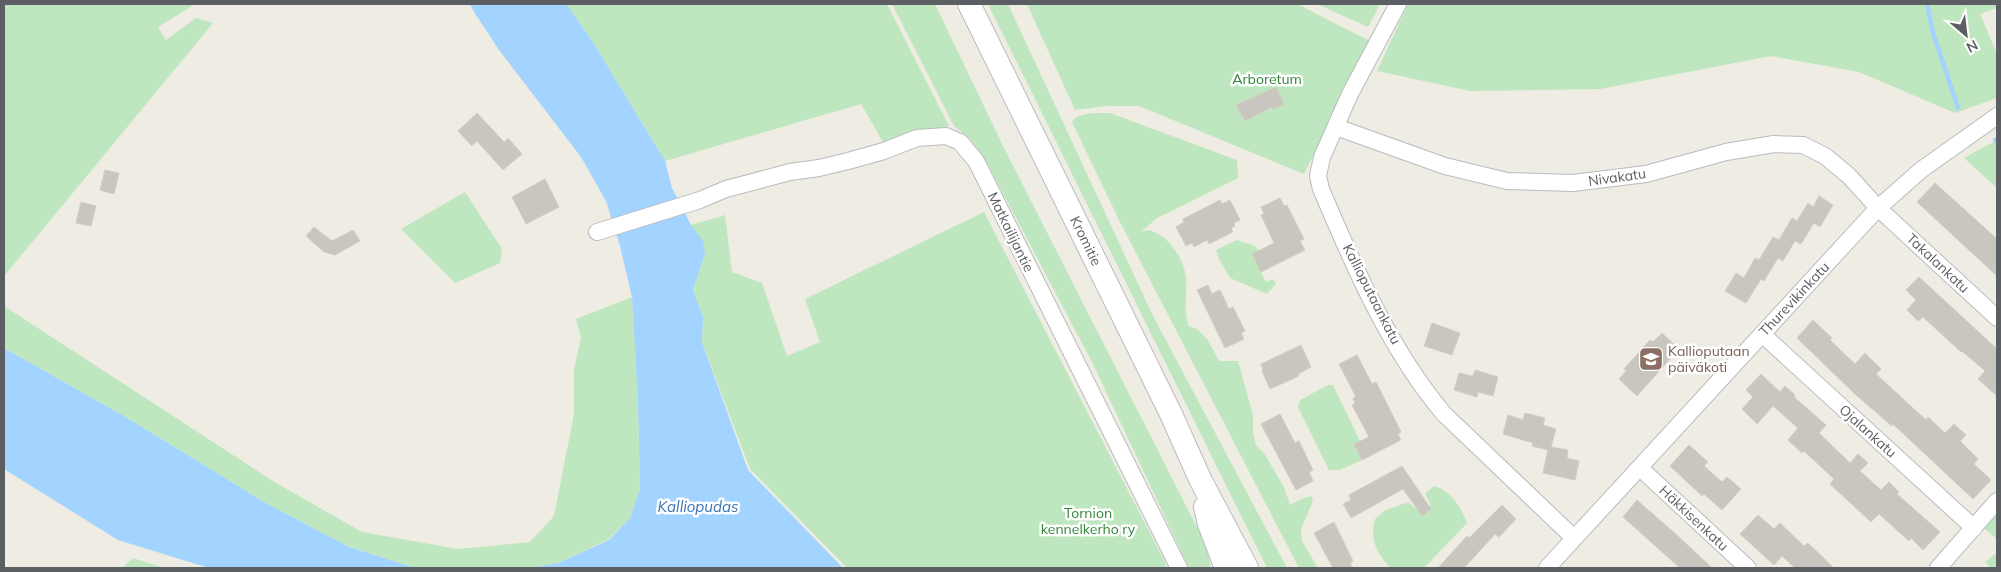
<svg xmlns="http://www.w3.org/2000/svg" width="2001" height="572" viewBox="0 0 2001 572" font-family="Mulish,sans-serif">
<rect width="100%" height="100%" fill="#eeece3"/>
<g fill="#bee7bf">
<polygon points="4,4 191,4 192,6 158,27 166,40 196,18 213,23 5,275 4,280"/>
<polygon points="566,4 887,4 949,126 883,142 861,104 665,161 593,42"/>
<polygon points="892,4 935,4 1003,146 1206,545 1211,568 1189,568 1093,364 985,159 970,139 954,126"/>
<polygon points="988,4 1008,4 1153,316 1287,568 1267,568"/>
<polygon points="1027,4 1297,4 1370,41 1304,174 1139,106 1107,106 1075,110"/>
<polygon points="1317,4 1380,4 1368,27"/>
<polygon points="1408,4 1997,4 1997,8 1980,14 1997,54 1997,98 1955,113 1859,72 1771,56 1600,89 1470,91 1377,71"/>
<path d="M1095,113H1110L1237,160L1238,178L1157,218L1141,232C1144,231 1149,230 1152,231C1167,235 1182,257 1185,272C1189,290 1182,309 1189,326C1206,331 1211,346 1219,361H1238L1253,415V433L1256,445L1264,453L1284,487L1290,505L1301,499L1311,496L1313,501L1301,529L1302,541L1318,568H1299L1119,220L1072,122C1076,114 1087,114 1095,113Z"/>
<polygon points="1997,140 1997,188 1964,158"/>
<polygon points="465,192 502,249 500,263 455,283 401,229"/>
<polygon points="984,212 1168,568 847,568 750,469 702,342 703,317 693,290 705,254 691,225 725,215 732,272 762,283 787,356 820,342 805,299"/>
<polygon points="1237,240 1255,246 1259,251 1252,255 1266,282 1273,279 1276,284 1267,294 1230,278 1219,259 1216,250"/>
<polygon points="632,297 638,403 640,490 630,518 609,539 558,563 530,568 416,568 349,547 264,502 124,416 4,348 4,306 276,483 362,532 458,549 530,542 554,516 574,414 574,369 581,338 576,319"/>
<polygon points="1328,385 1333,385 1360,441 1354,444 1362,460 1340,470 1329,470 1298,407 1300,400"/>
<path d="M1434,486C1451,490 1461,508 1467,523L1424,568H1391C1377,555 1369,538 1375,519L1386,510L1408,502L1421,513L1431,505L1425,494Z"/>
<polygon points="1997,513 1997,539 1984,528"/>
<polygon points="1995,554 1997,556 1997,568 1991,568 1985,562"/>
<polygon points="133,558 164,568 122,568"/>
</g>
<g fill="#a2d4ff">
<polygon points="470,4 566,4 593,42 665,161 672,188 691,225 703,241 705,254 693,290 703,317 702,342 748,470 843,568 530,568 558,563 609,540 630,518 640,489 638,403 632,297 620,246 606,201 581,157 499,50 474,12"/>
<polygon points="4,348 124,416 264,502 349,547 416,568 209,568 118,540 4,469"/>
</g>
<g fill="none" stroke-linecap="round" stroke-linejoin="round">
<g stroke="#a2d4ff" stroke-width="4.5">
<polyline points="1927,4 1933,33 1958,108"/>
<polyline points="1995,140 1997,142"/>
</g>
</g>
<g fill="#c9c6c0" stroke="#d3cec1">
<polygon points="1276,87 1284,104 1273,109 1272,107 1245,121 1236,105"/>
<polygon points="477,113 504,142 508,138 522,154 503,170 477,141 472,146 458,131"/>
<polygon points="105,170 119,173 114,194 100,190"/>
<polygon points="545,179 559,207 526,224 512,197"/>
<polygon points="1935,183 1997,239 1997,276 1917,202"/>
<polygon points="1819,196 1833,205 1820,227 1814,223 1801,244 1795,241 1783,261 1778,258 1764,281 1761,279 1746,303 1725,291 1736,273 1744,278 1755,258 1759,260 1773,237 1779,240 1792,218 1797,221 1808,203 1813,207"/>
<polygon points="1280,198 1284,206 1287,205 1304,239 1300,241 1305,250 1261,272 1252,254 1274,243 1261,215 1264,214 1261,207"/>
<polygon points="1220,200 1222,204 1230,200 1240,220 1234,223 1235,226 1231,228 1233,232 1209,244 1207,240 1194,247 1192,243 1186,246 1176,227 1184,222 1183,219"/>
<polygon points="81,202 96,206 91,226 76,223"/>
<polygon points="314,227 332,241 353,230 360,241 335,255 324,252 306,236"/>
<polygon points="1919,277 1997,349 1997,396 1978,379 1985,371 1962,351 1961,352 1923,317 1918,321 1907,310 1916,300 1906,290"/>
<polygon points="1208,285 1212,294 1220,290 1229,309 1233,307 1245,331 1241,333 1244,339 1225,348 1197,290"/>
<polygon points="1813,320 1832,338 1830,340 1855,364 1865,353 1881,369 1876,374 1926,420 1928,417 1945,433 1954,424 1966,435 1960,441 1978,459 1974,464 1991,480 1973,499 1893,424 1892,426 1856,395 1797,338"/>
<polygon points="1432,323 1460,333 1452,355 1424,346"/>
<polygon points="1662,333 1679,349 1637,396 1619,379 1626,371 1624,369 1650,340 1653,342"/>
<polygon points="1301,345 1311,367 1298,374 1299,376 1270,389 1262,371 1263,370 1261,364"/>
<polygon points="1357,355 1372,384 1376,382 1401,432 1398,434 1401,440 1362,460 1354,444 1369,437 1352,405 1355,403 1353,398 1356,397 1339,364"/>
<polygon points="1475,370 1498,377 1493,396 1478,392 1477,397 1454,390 1459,373 1473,376"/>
<polygon points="1761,374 1780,392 1785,386 1795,395 1794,397 1826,425 1819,433 1850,463 1858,454 1868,463 1860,471 1881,490 1889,482 1899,492 1897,494 1940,532 1923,550 1911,538 1909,541 1879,514 1871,522 1830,484 1834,479 1804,451 1802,453 1788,440 1798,428 1773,406 1757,424 1742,409 1753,397 1746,390"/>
<polygon points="1525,413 1545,418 1543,425 1556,429 1551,447 1568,450 1567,458 1579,461 1575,480 1543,473 1548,450 1532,446 1533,443 1503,434 1508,415 1523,420"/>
<polygon points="1280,414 1295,443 1299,441 1313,470 1309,472 1313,481 1296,490 1261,424"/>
<polygon points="1689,445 1708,462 1704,466 1722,482 1727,477 1741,489 1722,510 1704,494 1702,496 1670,466"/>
<polygon points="1402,466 1431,509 1422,516 1403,489 1351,518 1343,504 1351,500 1349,495"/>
<polygon points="1637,500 1679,537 1712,568 1680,568 1623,517"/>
<polygon points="1502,505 1516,519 1499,537 1495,534 1464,568 1438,568 1467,536 1469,538"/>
<polygon points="1758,515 1774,529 1780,523 1804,546 1808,543 1834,568 1795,568 1782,556 1774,565 1740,534"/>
<polygon points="1334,522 1353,561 1350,563 1353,568 1333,568 1314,533"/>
</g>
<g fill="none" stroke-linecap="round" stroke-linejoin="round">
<defs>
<g id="street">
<path d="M1398,4L1350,94L1322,157L1318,176L1321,189C1354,267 1390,350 1444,414L1574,538"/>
<polyline points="1336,127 1445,166 1507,181 1573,183 1646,174 1726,152 1774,144 1803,145 1825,156 1849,176 1878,208 1997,318"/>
<polyline points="597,232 700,200 726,189 790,172 819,168 848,161 884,151 917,138 946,136 960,142 976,161 1179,568"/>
<polyline points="1762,334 1974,528"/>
<polyline points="1640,468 1748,568"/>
<polyline points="1547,568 1878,208 1921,170 1997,116"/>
<polyline points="1938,568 1997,501"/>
</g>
<g id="secondary">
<polyline points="969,4 1171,414 1200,479 1247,568"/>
<polyline points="1205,507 1209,524 1226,568"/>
</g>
</defs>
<use href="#street" stroke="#b8bbc0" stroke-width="18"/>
<use href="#secondary" stroke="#b8bcc2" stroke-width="24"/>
<use href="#street" stroke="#fff" stroke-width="16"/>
<use href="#secondary" stroke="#fff" stroke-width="22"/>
</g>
<defs>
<symbol id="school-square" viewBox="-11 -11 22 22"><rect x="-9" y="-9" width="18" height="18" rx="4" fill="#8d6e63" stroke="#fff"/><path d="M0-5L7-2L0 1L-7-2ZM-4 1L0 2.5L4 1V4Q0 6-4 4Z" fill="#fff"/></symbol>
</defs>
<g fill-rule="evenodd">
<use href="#school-square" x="1637" y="345" width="28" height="28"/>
</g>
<g text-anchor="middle" stroke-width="5" stroke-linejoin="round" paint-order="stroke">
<g font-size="14" fill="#318538" stroke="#fff">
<text x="1267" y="84">Arboretum</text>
<text x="1088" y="518">Tornion<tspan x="1088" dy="16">kennelkerho ry</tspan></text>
</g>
<g font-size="14" fill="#5b5f64" stroke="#fff">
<text transform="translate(1617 177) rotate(-8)" y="5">Nivakatu</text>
<text transform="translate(1011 232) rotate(64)" y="5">Matkailijantie</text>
<text transform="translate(1086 241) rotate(64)" y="5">Kromitie</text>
<text transform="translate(1938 263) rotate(43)" y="5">Takalankatu</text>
<text transform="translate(1372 294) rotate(63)" y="5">Kallioputaankatu</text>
<text transform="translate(1794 299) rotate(-47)" y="5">Thurevikinkatu</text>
<text transform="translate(1868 431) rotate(42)" y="5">Ojalankatu</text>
<text transform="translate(1694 518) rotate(43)" y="5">Häkkisenkatu</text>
</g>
<g font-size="14" fill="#785e54" stroke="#fff" text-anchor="start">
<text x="1668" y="356">Kallioputaan<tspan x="1668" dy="16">päiväkoti</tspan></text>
</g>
<g font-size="15" font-style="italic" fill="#3b73b5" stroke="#fff">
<text x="698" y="512">Kalliopudas</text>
</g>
</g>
<rect width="2001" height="572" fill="none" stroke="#5b5f64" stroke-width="10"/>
<g transform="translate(1966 35) rotate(152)" stroke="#ffffff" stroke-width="4" paint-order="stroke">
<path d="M0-4L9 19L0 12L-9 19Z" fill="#5b5f64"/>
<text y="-8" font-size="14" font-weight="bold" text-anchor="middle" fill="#5b5f64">N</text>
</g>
</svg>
